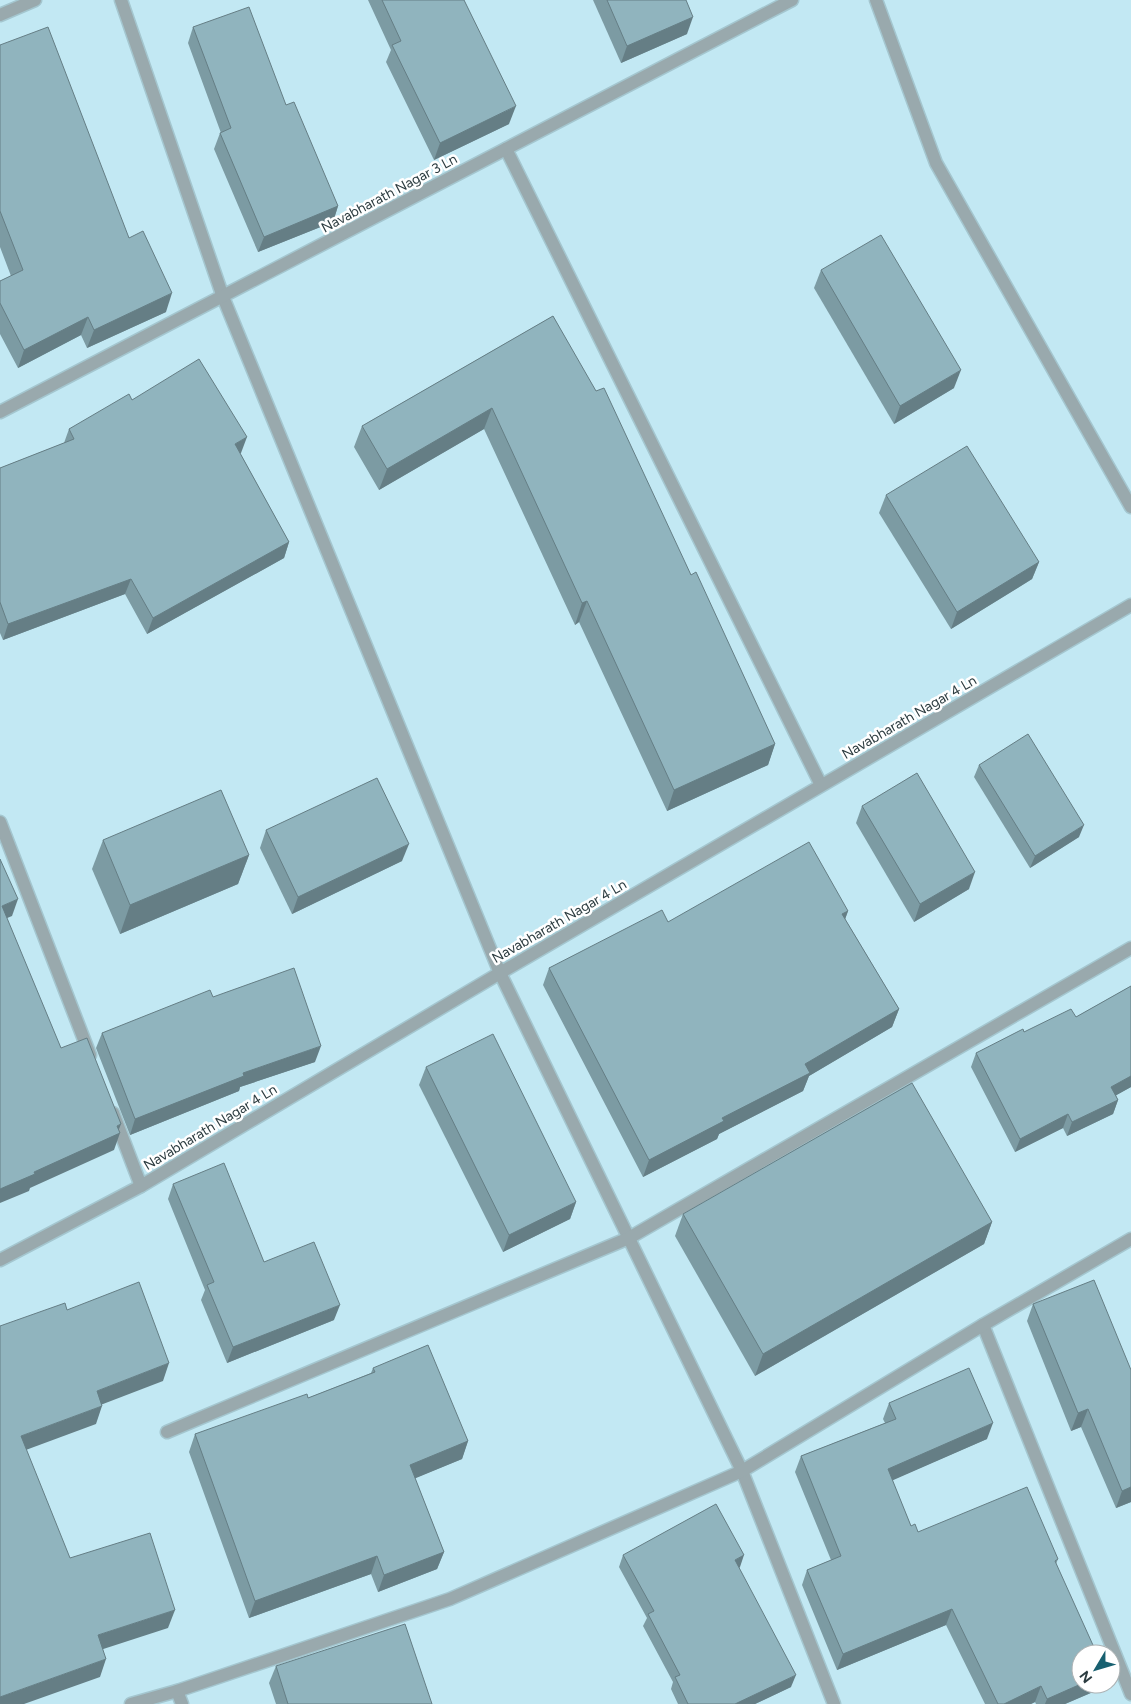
<svg xmlns="http://www.w3.org/2000/svg" width="1131" height="1704" viewBox="0 0 1131 1704" font-family="Figtree,sans-serif">
<rect width="100%" height="100%" fill="#c2e8f3"/>
<g fill="none" stroke-linecap="round" stroke-linejoin="round">
<defs>
<g id="street">
<polyline points="121,0 223,297 500,973 742,1471 834,1704"/>
<polyline points="876,0 936,163 1131,507"/>
<polyline points="0,15 35,0"/>
<polyline points="506,149 821,785"/>
<polyline points="0,412 792,0"/>
<polyline points="0,822 90,1055"/>
<polyline points="113,1113 141,1186"/>
<polyline points="0,1260 141,1186 500,973 1131,605"/>
<polyline points="983,1325 1131,1694"/>
<polyline points="167,1432 629,1238 1131,948"/>
<polyline points="177,1691 182,1704"/>
<polyline points="131,1704 177,1691 450,1599 742,1471 983,1325 1131,1239"/>
</g>
</defs>
<use href="#street" stroke="#a4c6cf" stroke-width="15"/>
<use href="#street" stroke="#99a9ad" stroke-width="12"/>
</g>
<g fill="#7c9ba3">
<polygon points="368,0 464,0 509,124 434,160 386,62 391,50"/>
<polygon points="593,0 686,0 687,34 621,63"/>
<polygon points="193,27 286,105 338,206 333,222 258,252 214,149 220,133 221,133 188,43"/>
<polygon points="0,45 129,238 166,312 87,348 81,335 18,368 0,334 0,281 11,276 0,247"/>
<polygon points="821,270 954,388 894,424 814,288"/>
<polygon points="553,316 691,575 775,744 768,765 667,811 579,622 575,625 484,429 379,490 354,447 362,426"/>
<polygon points="132,400 241,453 240,453 289,542 284,558 147,634 125,594 3,640 0,633 0,468 64,443 69,429"/>
<polygon points="886,495 1039,562 1032,579 951,629 879,513"/>
<polygon points="979,765 1079,837 1030,868 974,777"/>
<polygon points="862,806 969,889 914,922 856,823"/>
<polygon points="266,830 402,861 292,914 260,848"/>
<polygon points="103,840 249,855 238,884 120,934 92,869"/>
<polygon points="848,911 845,919 899,1009 892,1027 809,1076 803,1091 719,1134 717,1139 643,1177 543,985 549,968 668,922"/>
<polygon points="1131,986 1131,1087 1116,1095 1118,1100 1113,1114 1067,1136 1063,1128 1015,1152 971,1067 976,1053 1024,1032 1076,1017"/>
<polygon points="213,997 315,1062 240,1087 239,1091 130,1135 96,1048 102,1033"/>
<polygon points="426,1067 576,1202 570,1219 503,1252 419,1085"/>
<polygon points="173,1184 264,1262 334,1320 227,1363 201,1300 205,1290 168,1199"/>
<polygon points="683,1214 992,1222 984,1244 755,1376 675,1236"/>
<polygon points="1033,1304 1131,1370 1131,1502 1116,1508 1081,1427 1071,1431 1027,1321"/>
<polygon points="373,1368 468,1441 462,1459 415,1478 444,1552 437,1569 378,1592 371,1574 249,1618 189,1452 195,1434 308,1398 371,1373"/>
<polygon points="889,1403 987,1439 892,1480 911,1526 918,1532 1058,1559 1056,1564 1081,1684 1102,1684 1100,1689 1065,1704 1036,1704 1035,1702 1031,1704 985,1704 946,1625 837,1670 802,1585 807,1570 831,1560 795,1472 801,1456 885,1423 883,1419"/>
<polygon points="623,1555 740,1567 739,1568 791,1687 755,1704 678,1704 671,1689 673,1682 643,1626 647,1618 619,1567"/>
<polygon points="276,1666 432,1704 276,1704 269,1683"/>
</g>
<g fill="#657e85">
<polygon points="693,17 687,34 621,63 627,46"/>
<polygon points="516,106 509,124 434,160 440,143"/>
<polygon points="338,206 333,222 258,252 264,237"/>
<polygon points="172,293 166,312 87,348 94,330"/>
<polygon points="88,317 81,335 18,368 24,350"/>
<polygon points="961,370 954,388 894,424 900,406"/>
<polygon points="492,408 484,429 379,490 387,469"/>
<polygon points="247,437 241,453 229,460 235,444"/>
<polygon points="289,542 284,558 147,634 153,618"/>
<polygon points="1039,562 1032,579 951,629 957,612"/>
<polygon points="131,579 125,594 3,640 8,624"/>
<polygon points="587,601 579,622 575,625 582,603"/>
<polygon points="775,744 768,765 667,811 674,790"/>
<polygon points="1084,825 1079,837 1030,868 1035,856"/>
<polygon points="409,844 402,861 292,914 298,897"/>
<polygon points="249,855 238,884 120,934 130,905"/>
<polygon points="975,872 969,889 914,922 920,904"/>
<polygon points="18,899 12,916 0,921 2,906"/>
<polygon points="848,911 842,928 842,914"/>
<polygon points="899,1009 892,1027 809,1076 803,1091 719,1134 717,1139 643,1177 649,1160 722,1118 805,1064"/>
<polygon points="321,1046 315,1062 240,1087 239,1091 130,1135 135,1119 243,1073"/>
<polygon points="1131,1076 1131,1087 1106,1101 1111,1087"/>
<polygon points="1118,1100 1113,1114 1067,1136 1072,1122"/>
<polygon points="1068,1114 1063,1128 1015,1152 1020,1139"/>
<polygon points="121,1124 117,1134 120,1133 114,1150 30,1188 29,1191 0,1203 0,1189 34,1172"/>
<polygon points="576,1202 570,1219 503,1252 509,1235"/>
<polygon points="992,1222 984,1244 755,1376 763,1354"/>
<polygon points="340,1305 334,1320 227,1363 233,1347"/>
<polygon points="169,1363 163,1381 90,1409 97,1391"/>
<polygon points="102,1406 96,1424 15,1454 21,1436"/>
<polygon points="1088,1409 1081,1427 1071,1431 1078,1413"/>
<polygon points="993,1423 987,1439 882,1485 888,1469"/>
<polygon points="468,1441 462,1459 404,1483 410,1465"/>
<polygon points="1131,1487 1131,1502 1116,1508 1122,1491"/>
<polygon points="444,1552 437,1569 378,1592 384,1575"/>
<polygon points="744,1555 740,1567 731,1572 735,1560"/>
<polygon points="377,1556 371,1574 249,1618 255,1601"/>
<polygon points="952,1609 946,1625 837,1670 843,1654"/>
<polygon points="175,1610 168,1628 91,1653 98,1635"/>
<polygon points="106,1659 100,1677 24,1704 0,1704 0,1697"/>
<polygon points="796,1675 791,1687 755,1704 735,1704"/>
<polygon points="1081,1684 1102,1684 1100,1689 1065,1704 1045,1704 1047,1699"/>
<polygon points="1041,1686 1035,1702 1031,1704 1004,1704"/>
</g>
<g fill="#90b4be" stroke="#657e85">
<polygon points="382,0 464,0 516,106 440,143 392,45 401,41"/>
<polygon points="607,0 686,0 693,17 627,46"/>
<polygon points="249,7 286,105 294,102 338,206 264,237 220,133 231,128 193,27"/>
<polygon points="48,27 129,238 143,231 172,293 94,330 88,317 24,350 0,303 0,281 23,270 0,211 0,45"/>
<polygon points="881,235 961,370 900,406 821,270"/>
<polygon points="553,316 596,391 604,388 691,575 696,572 775,744 674,790 587,601 582,603 492,408 387,469 362,426"/>
<polygon points="199,359 247,437 235,444 289,542 153,618 131,579 8,624 0,602 0,468 74,439 69,429 129,394 132,400"/>
<polygon points="967,446 1039,562 957,612 886,495"/>
<polygon points="1028,734 1084,825 1035,856 979,765"/>
<polygon points="917,773 975,872 920,904 862,806"/>
<polygon points="377,778 409,844 298,897 266,830"/>
<polygon points="221,790 249,855 130,905 103,840"/>
<polygon points="809,842 848,911 842,914 899,1009 805,1064 810,1073 722,1118 724,1121 649,1160 549,968 662,910 668,922"/>
<polygon points="0,859 18,899 2,906 61,1048 87,1038 121,1124 117,1126 120,1133 34,1172 35,1174 0,1189"/>
<polygon points="294,968 321,1046 243,1073 244,1076 135,1119 102,1033 210,990 213,997"/>
<polygon points="1131,986 1131,1076 1111,1087 1118,1100 1072,1122 1068,1114 1020,1139 976,1053 1023,1029 1024,1032 1071,1009 1076,1017"/>
<polygon points="493,1034 576,1202 509,1235 426,1067"/>
<polygon points="912,1083 992,1222 763,1354 683,1214"/>
<polygon points="224,1163 264,1262 314,1242 340,1305 233,1347 207,1285 214,1282 173,1184"/>
<polygon points="1094,1280 1131,1370 1131,1487 1122,1491 1088,1409 1078,1413 1033,1304"/>
<polygon points="139,1282 169,1363 97,1391 102,1406 21,1436 70,1558 150,1533 175,1610 98,1635 106,1659 0,1697 0,1326 65,1303 67,1310"/>
<polygon points="428,1345 468,1441 410,1465 444,1552 384,1575 377,1556 255,1601 195,1434 307,1394 308,1398 375,1372 373,1368"/>
<polygon points="969,1368 993,1423 888,1469 911,1526 915,1524 918,1532 1027,1487 1058,1559 1055,1561 1097,1654 1081,1654 1081,1684 1047,1699 1041,1686 1004,1704 998,1704 952,1609 843,1654 807,1570 841,1556 801,1456 896,1419 889,1403"/>
<polygon points="716,1504 744,1555 735,1560 796,1675 735,1704 688,1704 675,1677 680,1675 648,1614 654,1611 623,1555"/>
<polygon points="405,1624 432,1704 288,1704 276,1666"/>
</g>
<g text-anchor="middle" stroke-width="5" stroke-linejoin="round" paint-order="stroke">
<g font-size="14" fill="#2c3c40" stroke="#fff">
<text transform="translate(389 193) rotate(-28)" y="5">Navabharath Nagar 3 Ln</text>
<text transform="translate(909 717) rotate(-30)" y="5">Navabharath Nagar 4 Ln</text>
<text transform="translate(559 921) rotate(-30)" y="5">Navabharath Nagar 4 Ln</text>
<text transform="translate(210 1127) rotate(-31)" y="5">Navabharath Nagar 4 Ln</text>
</g>
</g>
<g transform="translate(1096 1669) rotate(232)"><circle r="24" fill="#ffffff" stroke="#abb1b3"/>
<path d="M0-4L9 19L0 12L-9 19Z" fill="#186070"/>
<text y="-8" font-size="14" font-weight="bold" text-anchor="middle" fill="#2c3c40">N</text>
</g>
</svg>
